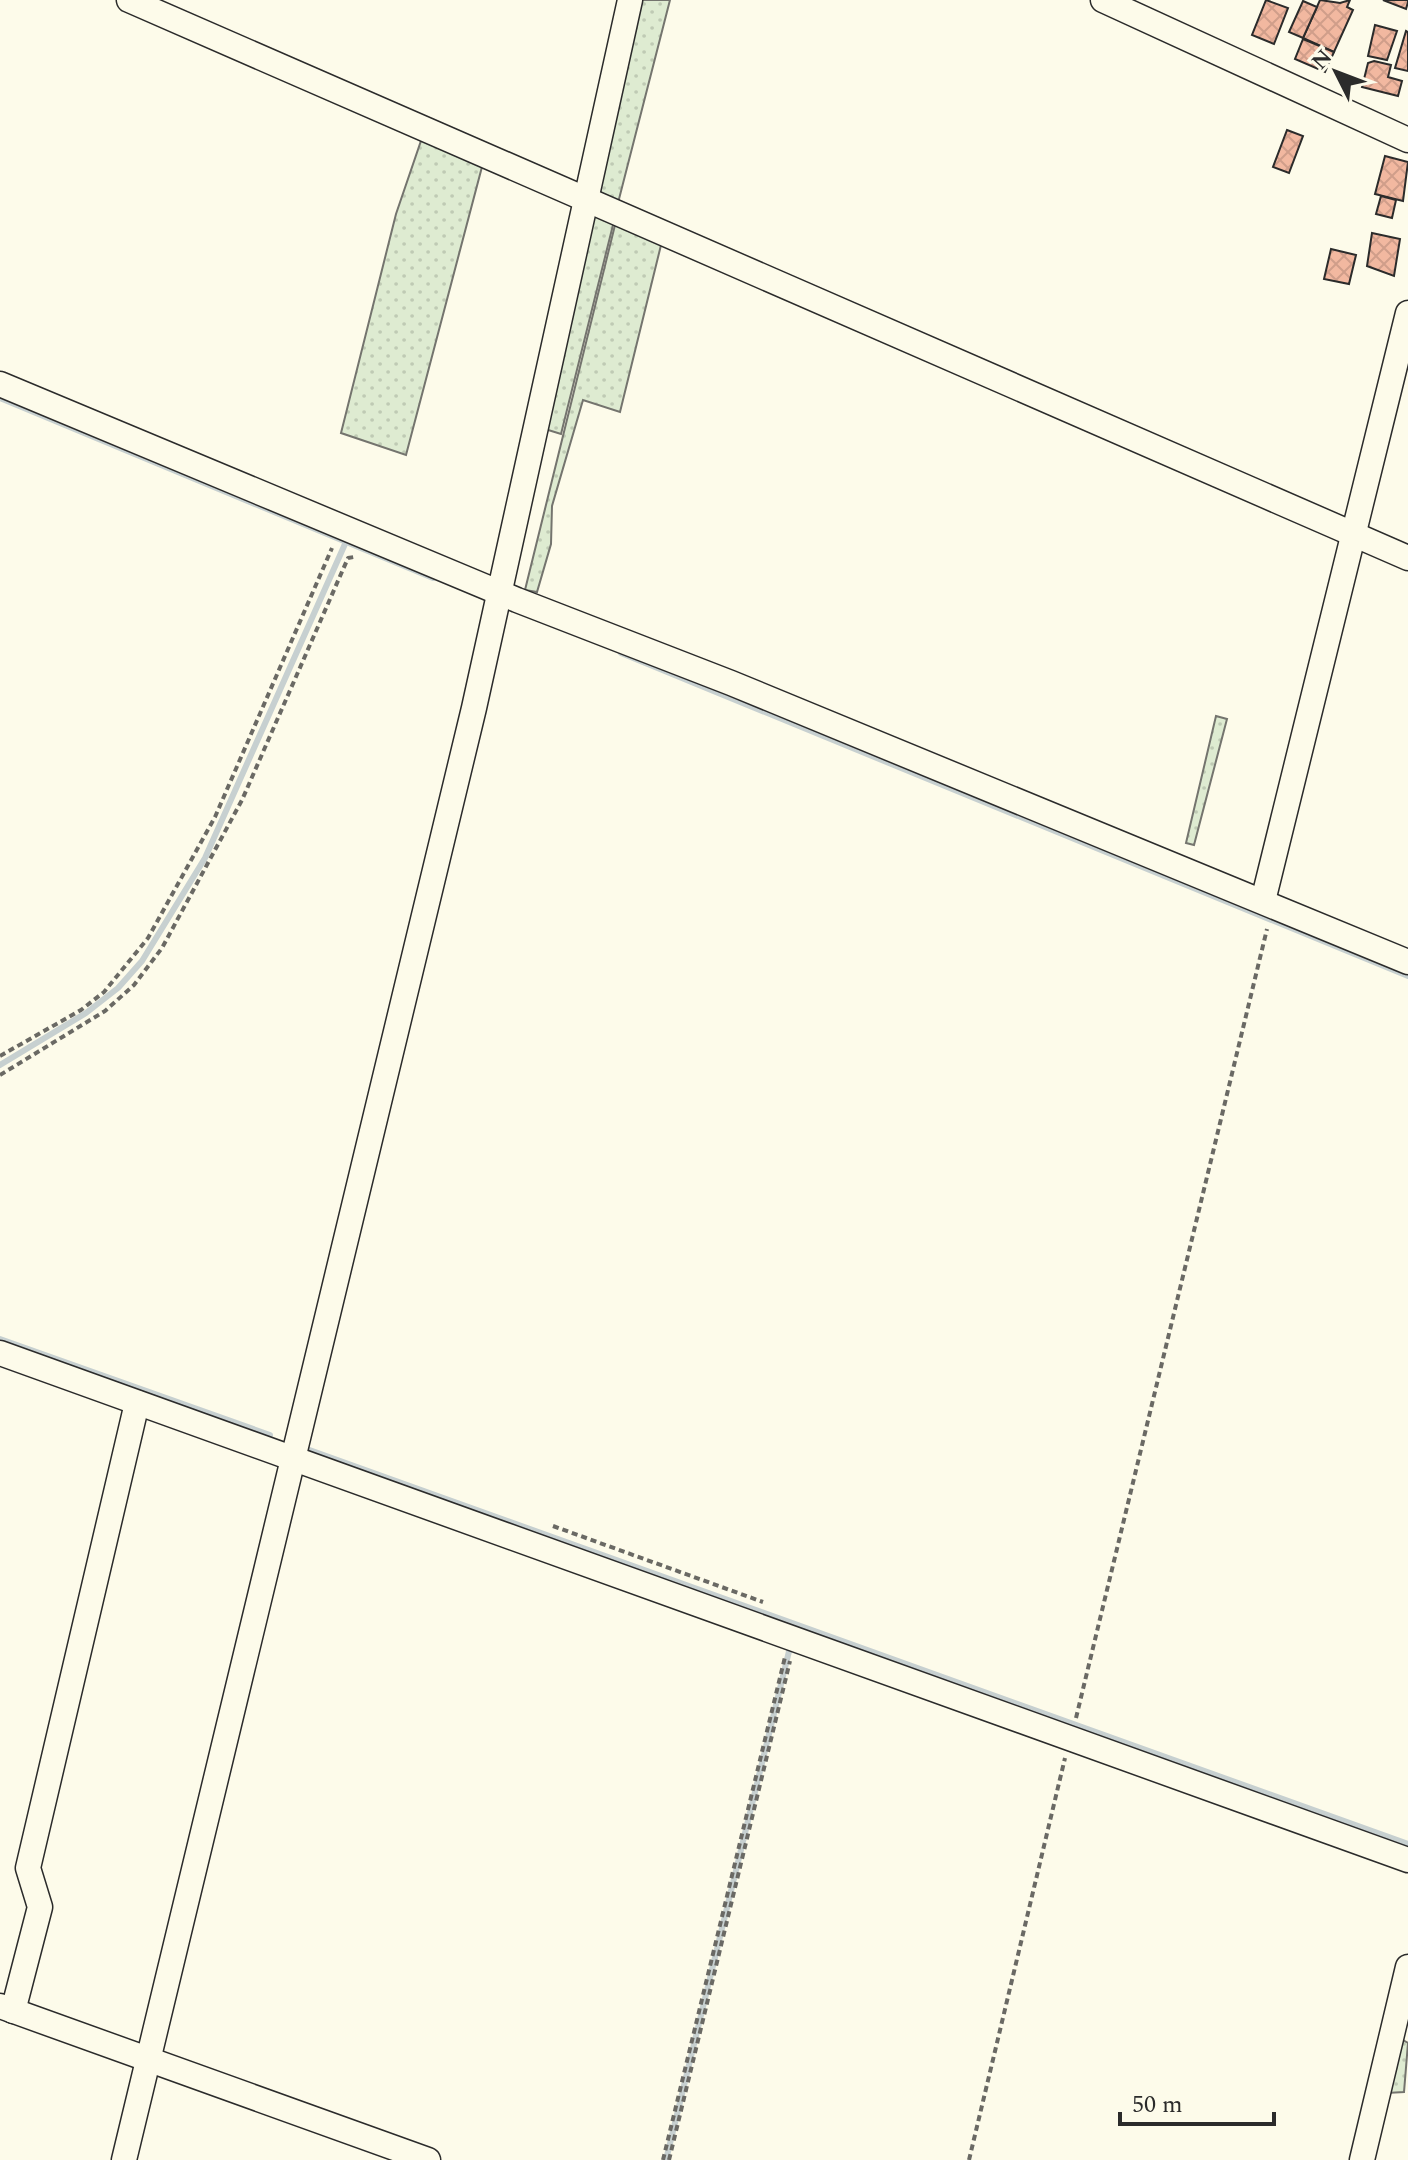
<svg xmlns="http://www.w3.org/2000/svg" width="1408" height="2160" viewBox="0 0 1408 2160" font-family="Spectral,serif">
<defs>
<pattern id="grass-dots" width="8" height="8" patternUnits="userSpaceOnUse" patternTransform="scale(2)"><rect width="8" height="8" fill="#deebd1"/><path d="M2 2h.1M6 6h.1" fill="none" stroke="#bfcab4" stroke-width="1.8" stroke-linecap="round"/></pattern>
<pattern id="building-cross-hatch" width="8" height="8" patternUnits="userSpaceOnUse" patternTransform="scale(2)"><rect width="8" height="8" fill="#f2b8a0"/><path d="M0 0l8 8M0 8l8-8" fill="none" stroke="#d09e8a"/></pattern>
</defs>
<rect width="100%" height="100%" fill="#fdfbea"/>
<g fill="url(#grass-dots)" stroke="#74746e" stroke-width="2">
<polygon points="637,0 670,0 618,203 600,196 595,186"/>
<polygon points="423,135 483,163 406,455 341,433 396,214"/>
<polygon points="593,211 614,221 561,434 545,429"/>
<polygon points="616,221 662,241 620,412 583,400 552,506 551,544 537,592 525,590"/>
<polygon points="1216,716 1227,719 1194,845 1186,843"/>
<polygon points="1401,2039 1408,2043 1404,2092 1387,2093"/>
</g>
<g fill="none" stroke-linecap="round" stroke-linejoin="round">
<g stroke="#c7d0d0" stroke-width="6">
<polyline points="0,398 433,578"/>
<polyline points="621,653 1408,976"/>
<polyline points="0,1065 86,1013 118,988 142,961 205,858 345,544"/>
<polyline points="0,1339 270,1435"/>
<polyline points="303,1452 304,1448 1408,1844"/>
<polyline points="666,2160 791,1643"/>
</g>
</g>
<g fill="url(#building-cross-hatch)" stroke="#2b2b2b" stroke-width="2">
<polygon points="1266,0 1288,8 1274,44 1252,35"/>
<polygon points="1320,0 1340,3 1350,0 1347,7 1353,10 1334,52 1303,38"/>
<polygon points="1383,0 1408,0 1408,2 1406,9"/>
<polygon points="1303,1 1317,7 1303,38 1289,32"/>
<polygon points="1375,25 1397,31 1387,60 1368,56"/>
<polygon points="1406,31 1408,32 1408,71 1395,68"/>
<polygon points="1303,39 1334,52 1325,72 1295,59"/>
<polygon points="1374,61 1391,65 1388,77 1402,81 1398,96 1362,87 1368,63"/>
<polygon points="1287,130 1303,136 1289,173 1273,167"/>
<polygon points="1385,156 1408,162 1403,201 1375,194"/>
<polygon points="1381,196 1396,200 1392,218 1376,214"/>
<polygon points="1372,233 1400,239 1394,276 1367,266"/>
<polygon points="1331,249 1356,255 1349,284 1324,279"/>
</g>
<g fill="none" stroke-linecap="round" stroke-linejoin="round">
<defs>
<g id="minor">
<polyline points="129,0 1408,558"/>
<polyline points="1103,0 1408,140"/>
<polyline points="0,384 517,600 731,683 1408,962"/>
<polyline points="1263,901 1408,313"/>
<polyline points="0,1353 1408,1860"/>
<polyline points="0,2006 428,2160"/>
<polyline points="13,2011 40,1907 28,1868 137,1403"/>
<polyline points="124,2160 474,708 630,0"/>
<polyline points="1362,2160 1408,1967"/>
</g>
</defs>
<use href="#minor" stroke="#2b2b2b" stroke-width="27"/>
<g stroke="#6a6964" stroke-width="4" stroke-dasharray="6 4" stroke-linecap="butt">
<polyline points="0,1056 81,1010 104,992 148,938 215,817 332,548"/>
<polyline points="0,1075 105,1011 134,985 162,948 242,800 348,558 354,557"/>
<polyline points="553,1526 763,1602"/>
<polyline points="1076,1718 1267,929"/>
<polyline points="663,2160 785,1657"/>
<polyline points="669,2160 790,1661"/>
<polyline points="969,2160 1065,1758"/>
</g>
<use href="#minor" stroke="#fdfbea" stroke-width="24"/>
</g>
<g transform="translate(1336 72) rotate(312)" stroke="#fdfbea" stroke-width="6" paint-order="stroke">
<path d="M0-6L14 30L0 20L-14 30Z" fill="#2b2b2b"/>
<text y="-12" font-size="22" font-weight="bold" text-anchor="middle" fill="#2b2b2b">N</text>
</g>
<path d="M1120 2112v12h154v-12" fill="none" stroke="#2b2b2b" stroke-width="4"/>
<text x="1132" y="2112" font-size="24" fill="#2b2b2b" stroke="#fdfbea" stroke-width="6" paint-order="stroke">50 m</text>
</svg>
